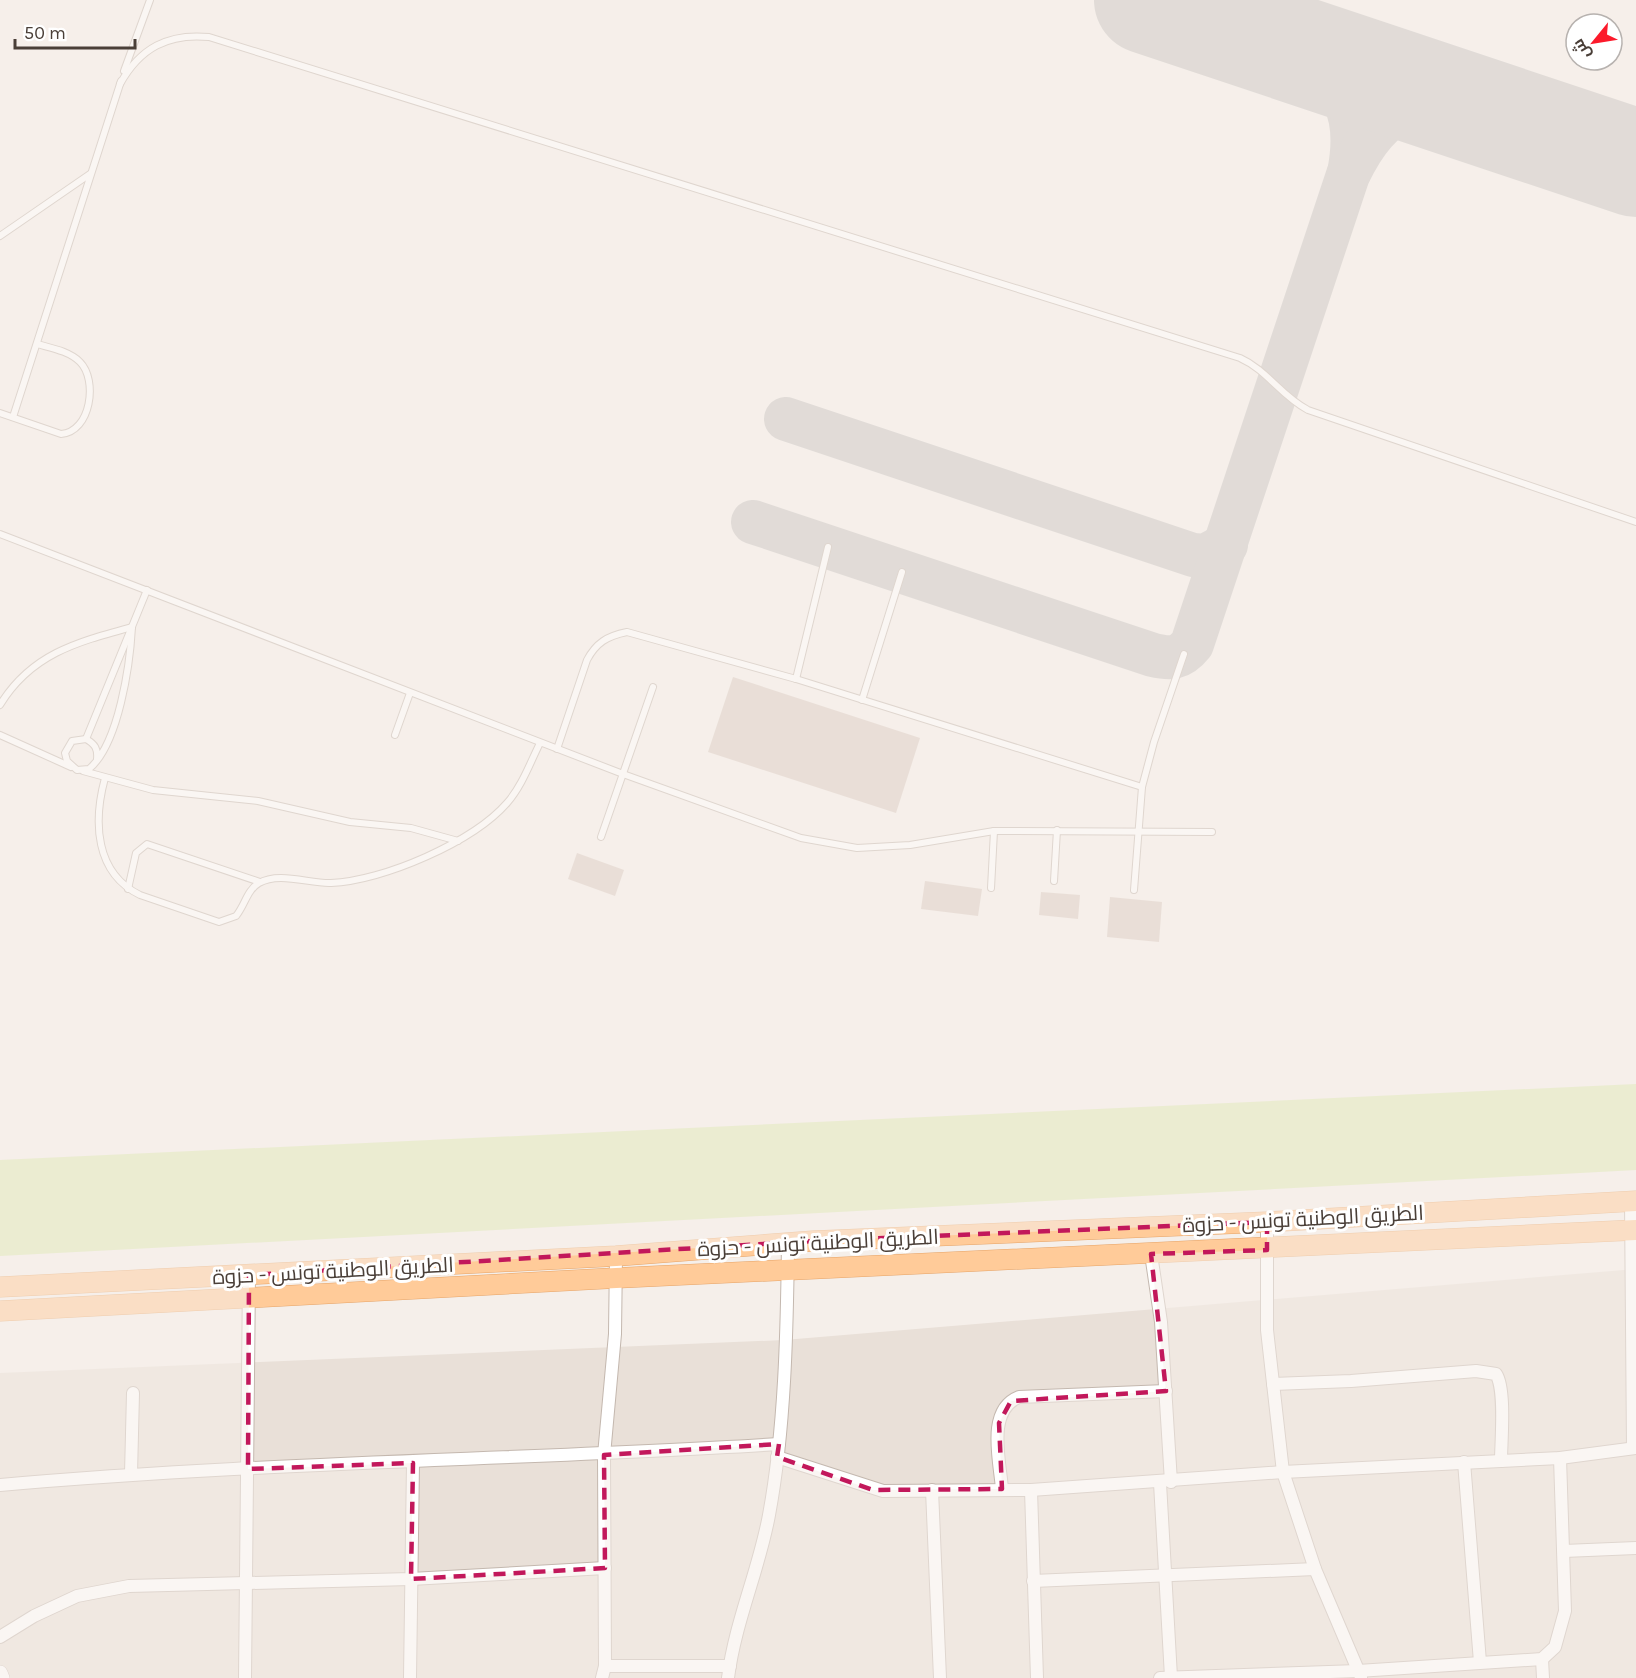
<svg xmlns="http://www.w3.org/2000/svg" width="1636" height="1678" viewBox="0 0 1636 1678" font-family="Karla,Cairo,sans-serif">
<rect width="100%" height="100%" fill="#f5efea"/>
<polygon fill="#e9e0d8" points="1636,1269 1636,1678 0,1678 0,1373 784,1340"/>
<polygon fill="#dde9b3" points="1636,1084 1636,1170 0,1256 0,1160"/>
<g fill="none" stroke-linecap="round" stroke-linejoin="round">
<g stroke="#c7c4c2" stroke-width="44">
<path d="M1291,48C1343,79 1361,113 1349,173"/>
<polyline points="786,419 1193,555 1205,556 1226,545"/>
<path d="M753,522L1153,655C1171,659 1180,659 1192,644L1348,175C1362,146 1383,112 1418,107C1434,105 1449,107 1465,107"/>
</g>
<polyline stroke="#c7c4c2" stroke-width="108" points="1148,0 1636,163"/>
</g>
<g fill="#dacbc2">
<polygon points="733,677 920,738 896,813 708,752"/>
<polygon points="577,853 624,870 615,896 568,879"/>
<polygon points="925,881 982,889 978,916 921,909"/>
<polygon points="1041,892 1080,895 1078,919 1039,915"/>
<polygon points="1110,897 1162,902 1159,942 1107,937"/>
</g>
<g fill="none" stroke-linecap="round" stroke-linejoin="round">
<defs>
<g id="service">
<polyline points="124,71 150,0"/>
<path d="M120,84C140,48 168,33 209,37L1240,358C1267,370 1281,396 1308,410L1636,522"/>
<polyline points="0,236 90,174"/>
<path d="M0,413L61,434C91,432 98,380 80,362C69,351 51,348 37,344"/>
<polyline points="13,417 121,81"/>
<polyline points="0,534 623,774 801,838 857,848 910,845 994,831 1212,832"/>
<polyline points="796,679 828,547"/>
<polyline points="862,700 902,572"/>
<path d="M0,705C31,654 77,642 132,627"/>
<polyline points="0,735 71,767"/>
<polyline points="395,735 410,693"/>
<polyline points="86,739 147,590"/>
<path d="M557,749L587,660C596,643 607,636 627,632L796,679L1142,787"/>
<path d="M97,759C98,749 95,744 86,739L72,741L65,753L67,761L77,770L89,769C119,744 130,664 132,627"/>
<polyline points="83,771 153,790 258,801 350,822 411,828 458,841"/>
<path d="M105,778C93,822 95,873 140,895L219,922L236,916C245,905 247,890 259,883C279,871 310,884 331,883C383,881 473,842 507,803C522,786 530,763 540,743"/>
<polyline points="601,837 653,687"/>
<polyline points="1054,881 1057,830"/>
<polyline points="991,888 994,831"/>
<polyline points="128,889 136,853 147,844 260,882"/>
<polyline points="1134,890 1142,787 1154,742 1184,654"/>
</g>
<g id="minor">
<polyline points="1631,1201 1633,1448"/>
<polyline points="1267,1222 1267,1330 1283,1472 1315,1569 1361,1677"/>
<polyline points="1151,1254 1161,1322 1171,1482"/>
<path d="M1273,1384L1351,1381L1476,1371L1496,1374C1506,1389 1501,1442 1501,1461"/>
<polyline points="777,1457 883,1491 1031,1490 1283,1472 1560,1458 1636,1448"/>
<polyline points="1464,1462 1480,1662"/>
<polyline points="131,1474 133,1393"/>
<polyline points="1160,1483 1171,1677"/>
<path d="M0,1485C259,1462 519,1460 779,1444"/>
<path d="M1002,1489C1000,1461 986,1410 1019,1397L1166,1391"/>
<polyline points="932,1490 940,1678"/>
<polyline points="1031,1490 1037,1678"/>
<polyline points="1564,1551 1636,1548"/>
<polyline points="1033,1581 1315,1569"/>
<polyline points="0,1637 34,1616 77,1596 129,1586 411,1579 605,1568"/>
<polyline points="1542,1659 1543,1678"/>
<polyline points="605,1666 730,1666"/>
<polyline points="245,1678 249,1275"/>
<polyline points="410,1678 413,1463"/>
<polyline points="602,1678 605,1666 604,1455 615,1334 616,1256"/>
<path d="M728,1678C735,1622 759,1570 769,1515C785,1429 787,1330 788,1243"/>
<polyline points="1160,1678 1358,1671 1542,1659 1555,1647 1565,1611 1560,1458"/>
</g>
<polyline id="tertiary" points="0,1673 2,1678"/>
<g id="primary">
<polyline points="0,1287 616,1256 813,1241 1267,1222 1636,1201"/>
<polyline points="0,1311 616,1278 1636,1230"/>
</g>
</defs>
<use href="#service" stroke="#c4b8af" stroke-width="8"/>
<use href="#minor" stroke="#c4b8af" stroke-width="14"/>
<use href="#tertiary" stroke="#c4b8af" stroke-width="16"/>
<use href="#primary" stroke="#e6a468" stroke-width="21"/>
<use href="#service" stroke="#fff" stroke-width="6"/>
<use href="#minor" stroke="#fff" stroke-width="12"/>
<use href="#tertiary" stroke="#fff" stroke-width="15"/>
<use href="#primary" stroke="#ffcb99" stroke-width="20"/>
</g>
<path d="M0 0H1636V1678H0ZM1267,1222V1250L1151,1254L1166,1391L1011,1401L999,1423L1002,1489L873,1490L777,1457L779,1444L604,1455L605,1568L411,1579L413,1463L248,1469L249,1275L813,1241Z" fill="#f5efea" fill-opacity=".55" fill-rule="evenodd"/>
<path fill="none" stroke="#c2185b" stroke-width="4.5" stroke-dasharray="12 8" stroke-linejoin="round" d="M1267,1222V1250L1151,1254L1166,1391L1011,1401L999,1423L1002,1489L873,1490L777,1457L779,1444L604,1455L605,1568L411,1579L413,1463L248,1469L249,1275L813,1241Z"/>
<g text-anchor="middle" stroke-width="6" stroke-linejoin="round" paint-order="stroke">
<g font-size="21" fill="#4a3f38" stroke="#fff">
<text transform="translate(1303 1219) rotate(-3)" y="7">الطريق الوطنية تونس - حزوة</text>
<text transform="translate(818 1243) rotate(-3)" y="7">الطريق الوطنية تونس - حزوة</text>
<text transform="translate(333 1271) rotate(-3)" y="7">الطريق الوطنية تونس - حزوة</text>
</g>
</g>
<g transform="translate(1594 42) rotate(240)"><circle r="28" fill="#ffffff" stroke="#b7b2af" stroke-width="1.5"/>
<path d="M0-4.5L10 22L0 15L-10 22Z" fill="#fc1a2b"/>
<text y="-9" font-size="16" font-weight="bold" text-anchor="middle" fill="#4a3f38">ش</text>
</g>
<path d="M15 39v9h120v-9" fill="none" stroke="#4a3f38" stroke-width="3"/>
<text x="24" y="39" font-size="18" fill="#4a3f38" stroke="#ffffff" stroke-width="4.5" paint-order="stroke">50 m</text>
</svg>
